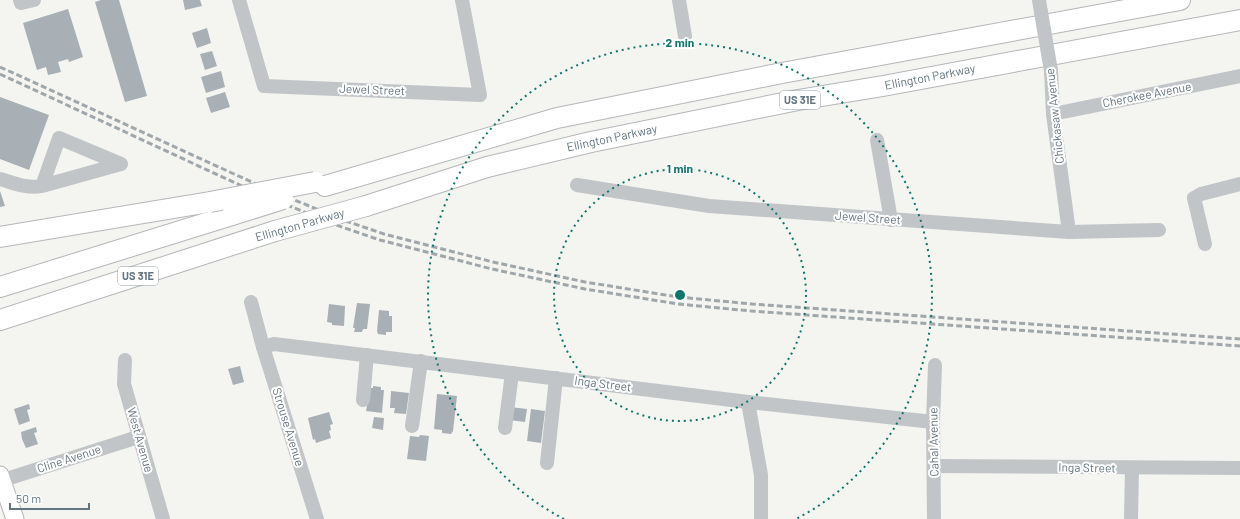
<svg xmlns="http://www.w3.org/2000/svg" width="1240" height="519" viewBox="0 0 1240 519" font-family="Barlow,sans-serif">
<rect width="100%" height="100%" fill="#f4f4f0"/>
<g fill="#a8b0b5">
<polygon points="101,0 119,0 147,96 125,102 95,2"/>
<polygon points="183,0 200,0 202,6 185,10"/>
<polygon points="68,9 83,57 69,62 68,59 58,62 61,72 48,75 46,67 37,70 23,23"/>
<polygon points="207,28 211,43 197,48 192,33"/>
<polygon points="212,51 217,66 205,70 200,54"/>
<polygon points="221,71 225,87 206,93 201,77"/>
<polygon points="225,92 230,107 211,113 206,98"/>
<polygon points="0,97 49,115 29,170 0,159"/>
<polygon points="0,191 5,206 0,207"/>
<polygon points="357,303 370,304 367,329 363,329 362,332 354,332 355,328 353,328"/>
<polygon points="329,304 345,306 344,326 332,325 332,323 327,322"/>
<polygon points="379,310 389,311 389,316 392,316 392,332 386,332 386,335 378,334 377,331"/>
<polygon points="240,366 244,382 233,385 228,369"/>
<polygon points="373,386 381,387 381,390 384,390 382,413 366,411 370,388 373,388"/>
<polygon points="391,391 409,393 406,414 394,413 395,408 390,408"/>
<polygon points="437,394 457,396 453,431 451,434 442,433 442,430 434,429"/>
<polygon points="29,404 30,409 27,410 30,421 19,425 14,409"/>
<polygon points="510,407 527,409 525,422 509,420"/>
<polygon points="531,409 545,411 541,443 527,441"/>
<polygon points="329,412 333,424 330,425 331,430 329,431 331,438 316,443 315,439 313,440 308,418"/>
<polygon points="374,417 384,418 383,430 372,428"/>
<polygon points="36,427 37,432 34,433 38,444 26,448 22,439 21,432"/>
<polygon points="420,435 429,436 426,461 407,459 410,436 419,437"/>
</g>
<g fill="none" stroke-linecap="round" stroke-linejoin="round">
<defs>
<polyline id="major" points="0,475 15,519"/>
<g id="highway">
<polyline points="325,186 557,118 782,73 1180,0"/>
<polyline points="366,206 487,167 591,142 798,100 883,86 1240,20"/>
<polyline points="0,237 210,202"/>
<polyline points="0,287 232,215"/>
<polyline points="0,320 275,231"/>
</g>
</defs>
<use href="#major" stroke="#b2b7ba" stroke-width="19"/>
<use href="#highway" stroke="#b4b7ba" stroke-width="22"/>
<g stroke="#c1c5c8" stroke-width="14">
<polyline points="20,0 21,3 34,0"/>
<polyline points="239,0 264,86 480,95 462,0"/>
<polyline points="679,0 685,36"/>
<polyline points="1039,0 1041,12"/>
<polyline points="1051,71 1053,114 1069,232"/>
<polyline points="1053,114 1240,76"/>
<polyline points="877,140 891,220"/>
<path d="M0,179C14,183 27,189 42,186L121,164L59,138L42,186"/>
<polyline points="577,185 709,206 1069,232 1159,230"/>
<polyline points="1205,244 1194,198 1201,194 1240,184"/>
<polyline points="251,302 263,347"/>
<polyline points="125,360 124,384 163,519"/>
<polyline points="363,400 367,355"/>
<polyline points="748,402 761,475 761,519"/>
<polyline points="412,426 421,361"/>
<polyline points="505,428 512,373"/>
<polyline points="547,463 556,378"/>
<polyline points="934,466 1240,468"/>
<polyline points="0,481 138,437"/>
<polyline points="317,519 263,347 274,344 748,402 933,422"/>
<polyline points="934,519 933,422 935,365"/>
<polyline points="1131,519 1132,468"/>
</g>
<use href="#major" stroke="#fff" stroke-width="17"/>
<use href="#highway" stroke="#fff" stroke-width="20"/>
<g stroke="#a0a7ab" stroke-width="3" stroke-dasharray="6 3" stroke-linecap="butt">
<polyline points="0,67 256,184 343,220 384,234 493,262 585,282 678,297 752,304 1240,339"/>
<polyline points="0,74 244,187 333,224 380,240 492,269 585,289 678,304 751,311 1240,346"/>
</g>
<defs>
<g id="highway-bridge">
<polyline points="210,202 315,182"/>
<polyline points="232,215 283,199"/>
<polyline points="275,231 366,206"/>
</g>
</defs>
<use href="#highway-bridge" stroke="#b4b7ba" stroke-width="22" stroke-linecap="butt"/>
<polyline stroke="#c1c5c8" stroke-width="14" points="1041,12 1051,71"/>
<use href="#highway-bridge" stroke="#fff" stroke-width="20"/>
</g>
<g fill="none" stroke="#0f766e" stroke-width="2" stroke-dasharray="2 4">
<circle cx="680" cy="295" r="126"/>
<path d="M564 519A252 252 0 1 1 796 519"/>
</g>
<g text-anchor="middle" stroke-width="4" stroke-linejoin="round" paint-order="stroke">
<g fill="#fff" stroke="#929ea7" stroke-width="1">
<rect x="780" y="91" width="40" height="18" rx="3"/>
<rect x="118" y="267" width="40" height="18" rx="3"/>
</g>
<g font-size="11" font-weight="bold" fill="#637581">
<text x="800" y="104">US 31E</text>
<text x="138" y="280">US 31E</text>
</g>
<g font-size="12" fill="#637581" stroke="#fff">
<text transform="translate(930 77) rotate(-11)" y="4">Ellington Parkway</text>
<text transform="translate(372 90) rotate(2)" y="4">Jewel Street</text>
<text transform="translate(1147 95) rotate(-11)" y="4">Cherokee Avenue</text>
<text transform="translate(1055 116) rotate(-96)" y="4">Chickasaw Avenue</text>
<text transform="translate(612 138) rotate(-12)" y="4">Ellington Parkway</text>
<text transform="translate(868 218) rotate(4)" y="4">Jewel Street</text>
<text transform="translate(300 225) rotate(-16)" y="4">Ellington Parkway</text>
<text transform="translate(603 384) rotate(7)" y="4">Inga Street</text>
<text transform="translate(288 427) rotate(73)" y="4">Strouse Avenue</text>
<text transform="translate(140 440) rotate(74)" y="4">West Avenue</text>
<text transform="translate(934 442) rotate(-91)" y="4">Cahal Avenue</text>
<text transform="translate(69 459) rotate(-18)" y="4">Cline Avenue</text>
<text transform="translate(1087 468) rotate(1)" y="4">Inga Street</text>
</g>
</g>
<circle cx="680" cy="295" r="6" fill="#0f766e" stroke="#fff" stroke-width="2"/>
<g font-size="12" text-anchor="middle" font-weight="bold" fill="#0f766e" stroke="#fff" stroke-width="4" stroke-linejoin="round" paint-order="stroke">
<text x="680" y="47">2 min</text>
<text x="680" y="173">1 min</text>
</g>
<path d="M10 503v6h79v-6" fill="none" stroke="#637581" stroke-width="2"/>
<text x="16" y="503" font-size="12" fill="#637581" stroke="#ffffff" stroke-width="3" paint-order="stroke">50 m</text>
</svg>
